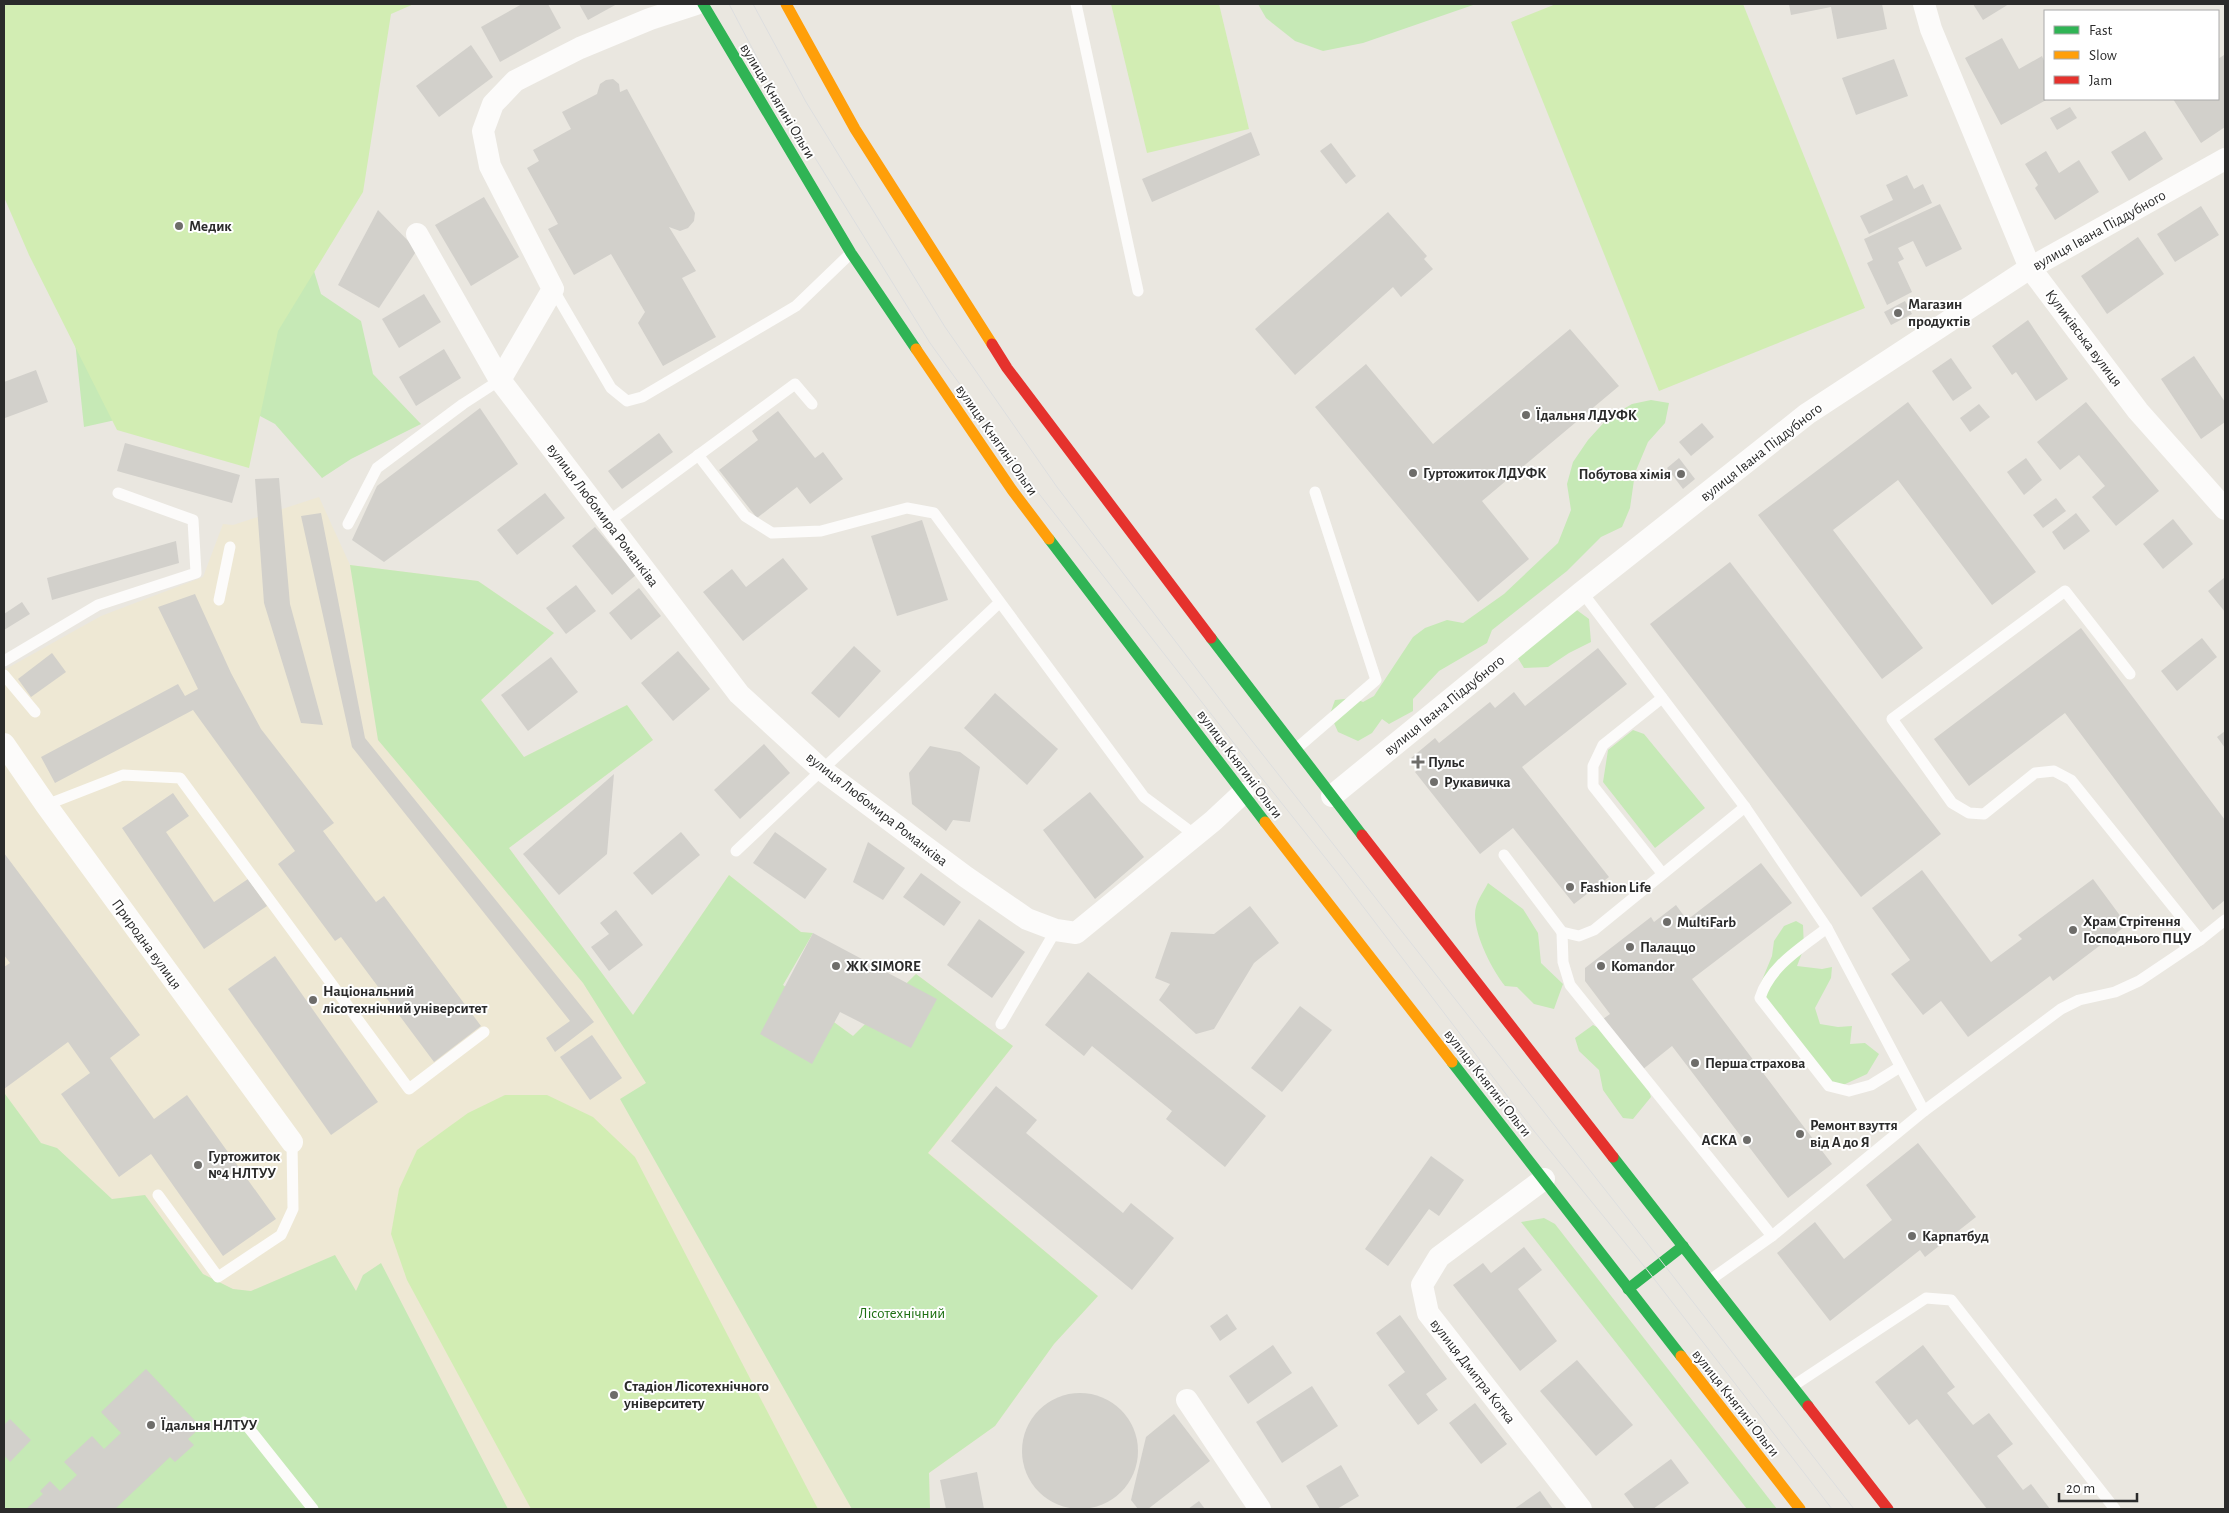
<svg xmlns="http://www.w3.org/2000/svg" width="2229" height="1513" viewBox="0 0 2229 1513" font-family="'Alegreya Sans',sans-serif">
<rect width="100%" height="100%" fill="#eae7e0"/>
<polygon fill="#eee8d4" points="319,497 350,565 478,581 554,633 481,700 524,757 627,705 653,740 509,848 633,1015 729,875 801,932 813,933 783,985 853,1036 916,974 1013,1046 929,1153 1098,1296 1054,1344 995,1426 929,1473 930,1509 4,1509 4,670 101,616 203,577 223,524 233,525"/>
<g fill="#c6e9b6">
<polygon points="1258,4 1476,4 1363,43 1323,51 1295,41 1266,18"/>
<polygon points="310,258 321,294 361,321 373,374 421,424 351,459 322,478 275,424 223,396 84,427 67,265"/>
<polygon points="1651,400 1669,403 1665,423 1648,442 1635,473 1630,508 1622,527 1601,537 1567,571 1492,630 1487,643 1439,671 1413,699 1413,711 1389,724 1382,719 1372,733 1358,741 1338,732 1330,714 1335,700 1353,698 1363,702 1374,696 1413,637 1425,628 1447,620 1463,623 1504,594 1558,543 1571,510 1567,484 1573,462 1588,440 1608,418 1632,404"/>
<polygon points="350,565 478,581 554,633 481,700 524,757 627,705 653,740 509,848 633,1015 729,875 801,932 813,933 783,985 853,1036 916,974 1013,1046 928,1153 1098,1296 1054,1344 995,1426 929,1473 930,1509 852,1509 620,1099 646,1083 583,983 378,740"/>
<polygon points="1570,605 1589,619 1591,642 1569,653 1548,667 1524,668 1511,647"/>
<polygon points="1633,730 1644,734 1705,808 1655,848 1603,782 1608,750"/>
<path d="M1488,883L1523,909L1538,933L1541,963L1563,984L1554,1009L1534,1004L1517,987L1505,986C1492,970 1470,928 1476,907C1478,899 1484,891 1488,883Z"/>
<polygon points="1796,921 1803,925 1804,948 1797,966 1822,969 1832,967 1831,978 1815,1008 1820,1024 1838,1027 1852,1026 1850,1044 1865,1043 1879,1054 1867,1074 1841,1086 1820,1078 1781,1015 1764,1003 1760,985 1772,956 1774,941 1784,926"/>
<polygon points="1593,1025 1603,1030 1647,1085 1651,1097 1633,1119 1623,1118 1603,1090 1599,1070 1579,1051 1575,1038"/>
<polygon points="5,1094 41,1143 57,1148 112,1199 145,1195 203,1274 233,1289 251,1291 335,1255 356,1291 363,1275 381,1263 508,1509 4,1509"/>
<polygon points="1544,1218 1555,1224 1777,1509 1747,1509 1521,1222"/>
</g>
<g fill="#d2edb3">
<polygon points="4,4 414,4 391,14 363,192 278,331 249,468 117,430 29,255 4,197"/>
<polygon points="1111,4 1219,4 1249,129 1147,153"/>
<polygon points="1556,4 1743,4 1865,308 1659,391 1511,22"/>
<polygon points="505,1095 547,1095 593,1117 635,1157 818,1509 531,1509 407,1280 391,1234 399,1189 417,1150 468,1113"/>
</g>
<g fill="#d2d0cb">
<polygon points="522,4 548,4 561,28 500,62 481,27"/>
<polygon points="579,4 617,4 588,20"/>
<polygon points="1789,4 1882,4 1887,29 1837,39 1831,7 1791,15"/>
<polygon points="1973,4 2009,4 1983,20"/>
<polygon points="2002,38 2019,69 2042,56 2045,63 2045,99 2048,99 2001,125 1965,58"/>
<polygon points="471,45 493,77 439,117 416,86"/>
<polygon points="2224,55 2225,127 2201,143 2173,99 2218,99 2218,59"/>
<polygon points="1894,59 1908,96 1856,115 1842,78"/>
<polygon points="613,79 619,84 620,92 627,89 695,213 694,221 688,228 680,231 669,227 696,271 682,278 716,337 663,366 638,323 645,312 611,254 574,275 548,229 558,224 527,168 539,161 533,150 571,129 562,112 597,94 600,84 606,80"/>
<polygon points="2070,107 2077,118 2057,130 2050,118"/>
<polygon points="2145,131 2163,159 2129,181 2111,152"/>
<polygon points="1251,132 1260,155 1152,202 1142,179"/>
<polygon points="1331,143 1356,176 1346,184 1320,151"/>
<polygon points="2046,151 2059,173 2079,160 2099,192 2055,220 2035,188 2038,185 2025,164"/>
<polygon points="1907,175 1914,189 1923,184 1932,203 1869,234 1860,216 1893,200 1886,185"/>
<polygon points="484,197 519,257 471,286 435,225"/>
<polygon points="1940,204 1962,249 1926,267 1913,241 1898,248 1904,259 1898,262 1912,292 1887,305 1867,263 1873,260 1864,239"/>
<polygon points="2201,206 2219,235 2175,262 2157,234"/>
<polygon points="378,210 417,250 379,308 338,285"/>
<polygon points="1388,212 1427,256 1424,259 1433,269 1401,297 1393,287 1295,375 1255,329"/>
<polygon points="2138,237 2164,274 2107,314 2081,276"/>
<polygon points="424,294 441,322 399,348 382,319"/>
<polygon points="1905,301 1912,314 1891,325 1884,312"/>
<polygon points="2028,320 2068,379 2036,401 2016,372 2012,375 1992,346"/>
<polygon points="1570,329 1619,386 1482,501 1529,559 1478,602 1315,407 1366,364 1433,444"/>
<polygon points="444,349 461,378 416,406 399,377"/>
<polygon points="2194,356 2225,402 2225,422 2201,439 2161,379"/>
<polygon points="1951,358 1972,388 1953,401 1932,371"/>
<polygon points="36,370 48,402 5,418 4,382"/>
<polygon points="1908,402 2036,572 1992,605 1898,480 1833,530 1923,648 1882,679 1758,515"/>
<polygon points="2086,402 2159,491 2116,526 2092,497 2105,486 2079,455 2060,470 2037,442"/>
<polygon points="1979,404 1990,417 1970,432 1960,418"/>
<polygon points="480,408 518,464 384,562 352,540 377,486"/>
<polygon points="778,411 815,458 823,452 843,479 810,504 797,487 757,518 719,470 758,440 752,431"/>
<polygon points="1702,423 1714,437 1691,456 1679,442"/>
<polygon points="659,433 673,452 622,489 608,471"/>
<polygon points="125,443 240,475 232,503 117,471"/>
<polygon points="1679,458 1695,479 1683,489 1667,468"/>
<polygon points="2026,458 2042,480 2024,495 2007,472"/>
<polygon points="279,478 290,604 323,725 301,723 264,603 255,479"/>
<polygon points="545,493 565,518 517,555 497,530"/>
<polygon points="2056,498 2066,511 2043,528 2033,515"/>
<polygon points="321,513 365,738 594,1022 555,1052 546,1038 570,1021 352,747 301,516"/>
<polygon points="2076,513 2090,531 2064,550 2052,532"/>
<polygon points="2173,519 2193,544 2163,569 2143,544"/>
<polygon points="922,520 948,600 897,616 871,536"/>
<polygon points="595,527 636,575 612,595 572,546"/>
<polygon points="176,541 179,563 52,600 47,578"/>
<polygon points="783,558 808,589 743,641 703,592 732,569 746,587"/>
<polygon points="1730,562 1941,834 1861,897 1650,624"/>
<polygon points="2225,577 2225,612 2208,591"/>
<polygon points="576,585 596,611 566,634 546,608"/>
<polygon points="639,588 661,616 631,640 609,613"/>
<polygon points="195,594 231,673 261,729 334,823 323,831 376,902 384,896 481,1026 434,1062 341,937 335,941 278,864 295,851 193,710 55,783 41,757 178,684 185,696 198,689 158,607"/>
<polygon points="22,602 30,614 4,630 4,614"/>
<polygon points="2081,628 2225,820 2225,900 2213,910 2065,713 1969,786 1934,739"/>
<polygon points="2202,638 2217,657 2177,691 2161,671"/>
<polygon points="854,646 881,671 839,718 811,693"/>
<polygon points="1598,648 1627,684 1522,767 1609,877 1574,904 1513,828 1480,854 1415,772 1419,769 1411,758 1435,738 1439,743 1490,702 1495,708 1514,692 1525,706"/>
<polygon points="678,651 710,689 673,721 641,683"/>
<polygon points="52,653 66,672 31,697 18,679"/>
<polygon points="551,657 578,692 528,731 501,695"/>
<polygon points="995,693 1058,749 1027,785 964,728"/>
<polygon points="2225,731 2225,748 2217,737"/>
<polygon points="764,744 790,773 740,819 714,790"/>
<polygon points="930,746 960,752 980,767 970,822 953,820 946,831 912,804 909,773"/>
<polygon points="614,774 607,854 559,895 523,854"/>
<polygon points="1090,792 1144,857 1095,899 1043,830"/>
<polygon points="173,793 189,816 166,832 214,902 248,879 267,906 204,949 122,828"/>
<polygon points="681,832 700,855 652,895 633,873"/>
<polygon points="775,832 827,869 805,899 753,863"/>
<polygon points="868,842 905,868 883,900 853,882"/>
<polygon points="4,853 140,1035 110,1058 154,1119 187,1095 276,1219 223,1256 151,1154 119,1177 61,1094 90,1073 68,1042 4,1089 4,967 10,963 4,955"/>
<polygon points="1761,863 1792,903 1692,979 1832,1164 1788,1198 1672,1046 1642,1070 1603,1019 1610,1014 1585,981 1585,968 1651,917 1654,922 1676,905 1687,920"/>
<polygon points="1922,870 1991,962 2022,939 2018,935 2093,879 2127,925 2053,981 2050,976 1968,1037 1941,1001 1923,1015 1891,974 1910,960 1872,908"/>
<polygon points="921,873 961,902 944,926 903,897"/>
<polygon points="1250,906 1279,943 1254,963 1214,1029 1196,1034 1159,1000 1170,984 1155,978 1171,932 1214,934"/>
<polygon points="616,910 643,945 609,971 591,947 609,934 600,923"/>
<polygon points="979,919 1025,952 992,998 947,965"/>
<polygon points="813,933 937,999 911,1048 840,1012 812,1064 760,1034"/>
<polygon points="275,956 378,1102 331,1135 228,989"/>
<polygon points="1088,972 1266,1116 1225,1167 1166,1119 1172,1111 1092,1046 1084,1056 1045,1025"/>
<polygon points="1300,1006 1332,1030 1282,1092 1251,1068"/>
<polygon points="592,1035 622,1078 590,1100 560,1057"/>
<polygon points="996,1086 1037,1120 1026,1133 1123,1213 1131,1203 1174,1238 1132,1290 951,1141"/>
<polygon points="1918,1143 1976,1217 1925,1257 1920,1250 1830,1321 1777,1253 1815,1222 1844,1259 1892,1220 1866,1185"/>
<polygon points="1431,1156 1464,1180 1439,1216 1429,1209 1388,1266 1365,1249"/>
<polygon points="1524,1247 1542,1270 1518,1289 1557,1341 1520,1371 1453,1285 1483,1263 1491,1273"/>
<polygon points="1227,1314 1237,1329 1220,1341 1210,1326"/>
<polygon points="1400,1315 1447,1379 1426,1394 1438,1410 1418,1425 1388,1385 1405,1372 1376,1333"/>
<polygon points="1273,1345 1292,1373 1248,1404 1229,1376"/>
<polygon points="1923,1345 1955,1387 1947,1393 1973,1425 1989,1413 2013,1444 1997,1456 2023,1490 2031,1484 2050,1509 1987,1509 1917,1419 1909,1425 1875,1382"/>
<polygon points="1577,1360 1633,1425 1596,1456 1540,1391"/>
<polygon points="146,1369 201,1427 188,1439 194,1445 175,1462 170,1457 115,1509 26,1509 43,1494 40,1491 50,1481 60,1491 77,1475 64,1462 92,1436 104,1449 121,1433 101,1412"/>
<polygon points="1312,1386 1338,1426 1282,1463 1256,1422"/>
<circle cx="1080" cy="1451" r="58"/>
<polygon points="1475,1403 1507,1444 1481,1464 1449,1423"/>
<polygon points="1174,1414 1210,1461 1148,1509 1138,1509 1131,1500 1146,1437"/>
<polygon points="10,1419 31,1440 10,1462 4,1455 4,1425"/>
<polygon points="1671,1459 1689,1483 1653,1509 1635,1509 1624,1494"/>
<polygon points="1341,1465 1359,1496 1337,1509 1320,1509 1306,1486"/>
<polygon points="977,1472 984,1509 946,1509 940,1480"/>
<polygon points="1540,1491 1553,1509 1514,1509"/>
<polygon points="1199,1501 1205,1509 1188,1509"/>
</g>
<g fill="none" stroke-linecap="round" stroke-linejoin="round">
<g stroke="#fcfbfa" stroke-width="11">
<polyline points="1076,4 1138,291"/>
<polyline points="553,289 611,388 627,401 642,397 796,306 851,253"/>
<polyline points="698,455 745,516 772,533 821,531 907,508 934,513 1144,797 1195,835"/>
<polyline points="609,521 795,384 812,404"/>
<polyline points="348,524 377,468 463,404 500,380"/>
<polyline points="1582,592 1745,807 1827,928 1924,1111 1772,1236 1710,1280"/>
<polyline points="219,600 230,547"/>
<polyline points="4,661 98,605 196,573 193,520 118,493"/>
<polyline points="2130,674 2065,591 1892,719 1952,803 1969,813 1984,814 2035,773 2054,771 2071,780 2200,940"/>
<polyline points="4,675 35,712"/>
<polyline points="1296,749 1376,680 1315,492"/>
<polyline points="46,805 123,775 180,778 409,1089 484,1032"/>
<polyline points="736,851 999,603"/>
<polyline points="1504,855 1562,932 1579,936 1594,930 1745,807"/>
<polyline points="1662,873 1593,786 1593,766 1603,745 1662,698"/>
<path d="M1827,928C1801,948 1770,966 1760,998L1829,1086L1849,1091L1871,1085L1900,1067"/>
<polyline points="1562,932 1563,962 1570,985 1772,1236"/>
<polyline points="1001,1024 1056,930"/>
<polyline points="1924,1111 2061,1009 2079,1000 2115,992 2139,981 2200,940 2225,920"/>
<polyline points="158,1195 218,1277 281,1235 293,1209 292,1142"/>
<polyline points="1793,1386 1926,1298 1951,1300 2115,1509"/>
<polyline points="244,1422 313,1509"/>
</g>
<g stroke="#fcfbfa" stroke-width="22">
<polyline points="1924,4 1931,29 2030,268 2138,411 2225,509"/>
<polyline points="417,234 500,380 739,694 822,770 966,877 1027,919 1056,930 1076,933 1213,821 1243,793"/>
<polyline points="500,380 553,289 490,166 483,131 493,104 515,81 580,48 650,19 696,4"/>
<polyline points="4,744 46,805 292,1142"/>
<polyline points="1332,796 1582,592 1807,414 2030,268 2225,159"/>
<polyline points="1544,1179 1439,1257 1422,1285 1428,1313 1581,1509"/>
<polyline points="1187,1400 1260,1509"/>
</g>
<g stroke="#30b455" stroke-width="11">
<polyline points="703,4 851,253 916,349"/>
<polyline points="1049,539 1265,822"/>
<polyline points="1211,638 1362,835"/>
<polyline points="1452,1062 1681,1356"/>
<polyline points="1613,1157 1808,1406"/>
<polyline points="1628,1289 1683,1246"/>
</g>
<g stroke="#ff9f0a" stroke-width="11">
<polyline points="786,4 855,129 992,344"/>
<polyline points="916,349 1012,490 1049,539"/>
<polyline points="1265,822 1452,1062"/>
<polyline points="1681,1356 1800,1509"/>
</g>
<g stroke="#e5322d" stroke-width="11">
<polyline points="992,344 1007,368 1211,638"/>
<polyline points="1362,835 1613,1157"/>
<polyline points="1808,1406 1888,1509"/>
</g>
<g stroke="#dddedf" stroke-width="1">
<polyline points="729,4 781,103 930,343 1040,495 1233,742 1339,875 1534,1131 1648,1271 1832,1509"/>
<polyline points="753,4 806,102 945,327 1057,487 1245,732 1662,1262 1854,1509"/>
</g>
</g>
<g fill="#6e6d6a" stroke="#fff" stroke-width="2">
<circle cx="179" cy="226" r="5"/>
<circle cx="1898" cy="313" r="5"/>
<circle cx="1526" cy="415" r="5"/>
<circle cx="1413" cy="473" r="5"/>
<circle cx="1681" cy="474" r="5"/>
<path d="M1415.5 754.5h5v5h5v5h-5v5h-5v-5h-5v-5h5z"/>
<circle cx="1434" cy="782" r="5"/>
<circle cx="1570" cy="887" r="5"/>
<circle cx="1667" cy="922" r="5"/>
<circle cx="2073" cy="930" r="5"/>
<circle cx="1630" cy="947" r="5"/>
<circle cx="836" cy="966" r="5"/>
<circle cx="1601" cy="966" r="5"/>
<circle cx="313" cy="1000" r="5"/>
<circle cx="1695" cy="1063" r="5"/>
<circle cx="1800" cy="1134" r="5"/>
<circle cx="1747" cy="1140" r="5"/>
<circle cx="198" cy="1165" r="5"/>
<circle cx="1912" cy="1236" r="5"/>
<circle cx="614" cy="1395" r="5"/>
<circle cx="151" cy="1425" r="5"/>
</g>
<g text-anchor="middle" stroke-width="4" stroke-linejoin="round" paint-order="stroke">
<g font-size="15" fill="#2b2b2b" stroke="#fff">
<text transform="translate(778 101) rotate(59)" y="5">вулиця Княгині Ольги</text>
<text transform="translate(2099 230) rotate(-29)" y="5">вулиця Івана Піддубного</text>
<text transform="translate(2084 338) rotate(53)" y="5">Куликівська вулиця</text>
<text transform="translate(997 440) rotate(55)" y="5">вулиця Княгині Ольги</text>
<text transform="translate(1761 452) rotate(-38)" y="5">вулиця Івана Піддубного</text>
<text transform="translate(603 515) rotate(53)" y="5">вулиця Любомира Романківа</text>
<text transform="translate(1444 705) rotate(-39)" y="5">вулиця Івана Піддубного</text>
<text transform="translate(1240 764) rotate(53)" y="5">вулиця Княгині Ольги</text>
<text transform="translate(877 809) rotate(38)" y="5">вулиця Любомира Романківа</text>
<text transform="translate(147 944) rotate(54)" y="5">Природна вулиця</text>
<text transform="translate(1488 1083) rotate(52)" y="5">вулиця Княгині Ольги</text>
<text transform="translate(1473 1371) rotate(52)" y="5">вулиця Дмитра Котка</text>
<text transform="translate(1736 1403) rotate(52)" y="5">вулиця Княгині Ольги</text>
</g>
<g font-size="15" font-weight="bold" fill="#2b2b2b" stroke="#fff" text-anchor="start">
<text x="189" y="231">Медик</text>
<text x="1908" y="309">Магазин<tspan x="1908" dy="17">продуктів</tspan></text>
<text x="1536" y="420">Їдальня ЛДУФК</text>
<text x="1423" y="478">Гуртожиток ЛДУФК</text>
<text x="1671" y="479" text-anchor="end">Побутова хімія</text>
<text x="1428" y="767">Пульс</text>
<text x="1444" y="787">Рукавичка</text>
<text x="1580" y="892">Fashion Life</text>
<text x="2083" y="926">Храм Стрітення<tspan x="2083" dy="17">Господнього ПЦУ</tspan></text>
<text x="1677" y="927">MultiFarb</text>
<text x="1640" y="952">Палаццо</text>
<text x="846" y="971">ЖК SIMORE</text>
<text x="1611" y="971">Komandor</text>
<text x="323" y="996">Національний<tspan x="323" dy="17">лісотехнічний університет</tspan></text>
<text x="1705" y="1068">Перша страхова</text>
<text x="1810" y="1130">Ремонт взуття<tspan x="1810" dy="17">від А до Я</tspan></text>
<text x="1737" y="1145" text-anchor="end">АСКА</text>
<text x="208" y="1161">Гуртожиток<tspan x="208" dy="17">№4 НЛТУУ</tspan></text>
<text x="1922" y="1241">Карпатбуд</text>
<text x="624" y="1391">Стадіон Лісотехнічного<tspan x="624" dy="17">університету</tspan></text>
<text x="161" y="1430">Їдальня НЛТУУ</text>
</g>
<g font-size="15" fill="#1e7013" stroke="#fff">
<text x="902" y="1318">Лісотехнічний</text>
</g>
</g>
<rect width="2229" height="1513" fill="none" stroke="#2b2b2b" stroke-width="10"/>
<rect x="2044" y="10" width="175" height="90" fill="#ffffff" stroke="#aaaaaa"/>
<rect x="2054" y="26" width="25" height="8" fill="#30b455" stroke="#aaaaaa"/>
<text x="2089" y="35" font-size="15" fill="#2b2b2b">Fast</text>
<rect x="2054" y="51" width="25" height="8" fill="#ff9f0a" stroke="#aaaaaa"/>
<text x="2089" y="60" font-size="15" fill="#2b2b2b">Slow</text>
<rect x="2054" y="76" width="25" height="8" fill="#e5322d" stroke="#aaaaaa"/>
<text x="2089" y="85" font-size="15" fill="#2b2b2b">Jam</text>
<path d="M2059 1493v8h78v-8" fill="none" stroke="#2b2b2b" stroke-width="2.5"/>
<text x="2066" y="1493" font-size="15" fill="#2b2b2b" stroke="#ffffff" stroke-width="4" paint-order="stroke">20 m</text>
</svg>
